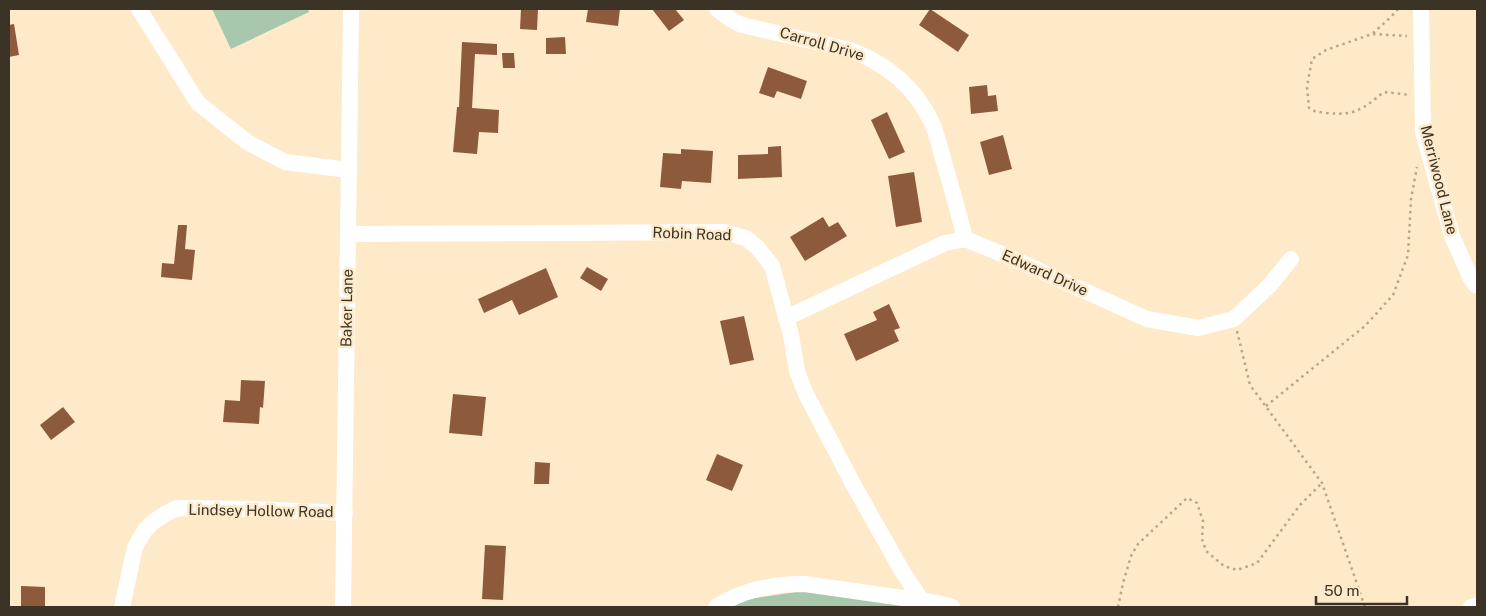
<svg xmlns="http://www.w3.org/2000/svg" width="1486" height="616" viewBox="0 0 1486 616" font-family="'Public Sans',sans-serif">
<rect width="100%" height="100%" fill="#feeac9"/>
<g fill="#a9c7ac">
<polygon points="212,9 308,9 309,12 231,49"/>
<polygon points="824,588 945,607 718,607 722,603"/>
</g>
<g fill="#8d5a3c">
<polygon points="521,9 538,9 537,30 520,29"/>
<polygon points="588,9 620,9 618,26 586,22"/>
<polygon points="652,9 675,9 684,20 669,31"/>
<polygon points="930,9 969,35 958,52 919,25"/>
<polygon points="14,24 19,55 9,57 9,25"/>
<polygon points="565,37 566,54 546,54 546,38"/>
<polygon points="462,42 497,44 497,55 475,54 472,108 499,110 498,133 479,132 477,154 453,152 457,107 459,107"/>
<polygon points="502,53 514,53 515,68 503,68"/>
<polygon points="768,67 807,81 801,99 777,91 774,98 759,93"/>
<polygon points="987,85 988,96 996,95 998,111 971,114 969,87"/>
<polygon points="887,112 905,152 889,159 871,120"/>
<polygon points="1003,135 1012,169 989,175 980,142"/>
<polygon points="781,146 782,177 738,179 738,155 768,154 768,147"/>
<polygon points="681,149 713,151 711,183 682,181 681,189 660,187 663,153 681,154"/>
<polygon points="914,172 922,222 896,227 888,176"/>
<polygon points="823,217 829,227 838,222 847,236 805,261 790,237"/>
<polygon points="178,225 187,225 185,249 195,250 192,280 161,277 162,263 174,264"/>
<polygon points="587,267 608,279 601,291 580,278"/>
<polygon points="546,268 558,297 519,315 512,300 484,313 478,299"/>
<polygon points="889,304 900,328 894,330 899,341 856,361 844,334 877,320 873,312"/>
<polygon points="744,316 754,360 730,365 720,321"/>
<polygon points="241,380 265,381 263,408 260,407 259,424 223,422 225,400 240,401"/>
<polygon points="453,394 486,397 482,436 449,433"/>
<polygon points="63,407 75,422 51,440 40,425"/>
<polygon points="717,454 743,465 732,491 706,480"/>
<polygon points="535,462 550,463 549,484 534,484"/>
<polygon points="485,545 506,546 503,600 482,599"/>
<polygon points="21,586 45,587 45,607 21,607"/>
</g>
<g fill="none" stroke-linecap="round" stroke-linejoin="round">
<g stroke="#b6a68d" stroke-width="2.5" stroke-dasharray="2.5 4" stroke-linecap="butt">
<path d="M1398,9L1391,17L1372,34L1326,50L1312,59L1307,87L1309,108C1314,112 1320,112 1327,113C1356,116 1362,109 1384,92L1410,95"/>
<polyline points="1373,34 1407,36"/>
<polyline points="1237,331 1250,385 1322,483 1365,607"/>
<polyline points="1266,406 1365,326 1393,295 1408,255 1411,199 1417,167"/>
<polyline points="1118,607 1123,583 1131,556 1138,544 1187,498 1197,503 1203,521 1202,539 1206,551 1224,566 1237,570 1257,563 1300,505 1322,483"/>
</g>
<g stroke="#fff" stroke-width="16">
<polyline points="139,9 198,103 247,142 285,162 349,170"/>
<path d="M717,9L730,19L742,25L850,50C885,63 914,86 931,121C938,136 941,153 946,169C953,192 959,215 965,239"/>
<polyline points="1421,9 1423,132 1452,236 1471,279 1477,286"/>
<polyline points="348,234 723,232 746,238 757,247 772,266 791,335 797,371 805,392 853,484 902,571 922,601"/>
<polyline points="786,318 945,243 965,239 1007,256 1147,319 1198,328 1234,319 1270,285 1291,259"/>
<polyline points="122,607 135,547 145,530 153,522 165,514 177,508 252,509 345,513"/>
<polyline points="343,607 351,9"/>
<path d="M716,607C744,589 773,584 805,584L938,603L952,607"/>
<polyline points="1471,607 1477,605"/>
</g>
</g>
<g text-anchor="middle" stroke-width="5" stroke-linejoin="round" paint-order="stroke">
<g font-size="15" fill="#3a3326" stroke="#feeac9">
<text transform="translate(822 44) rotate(16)" y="5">Carroll Drive</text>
<text transform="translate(1439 180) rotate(76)" y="5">Merriwood Lane</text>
<text transform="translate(692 234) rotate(2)" y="5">Robin Road</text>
<text transform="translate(1045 273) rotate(24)" y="5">Edward Drive</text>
<text transform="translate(347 308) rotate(-89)" y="5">Baker Lane</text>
<text transform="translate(261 511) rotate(1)" y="5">Lindsey Hollow Road</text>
</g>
</g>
<rect width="1486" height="616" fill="none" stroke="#3a3326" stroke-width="20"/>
<path d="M1316 596v8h91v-8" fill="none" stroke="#3a3326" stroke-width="2.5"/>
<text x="1324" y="596" font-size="15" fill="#3a3326" stroke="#feeac9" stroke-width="4" paint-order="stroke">50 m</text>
</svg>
